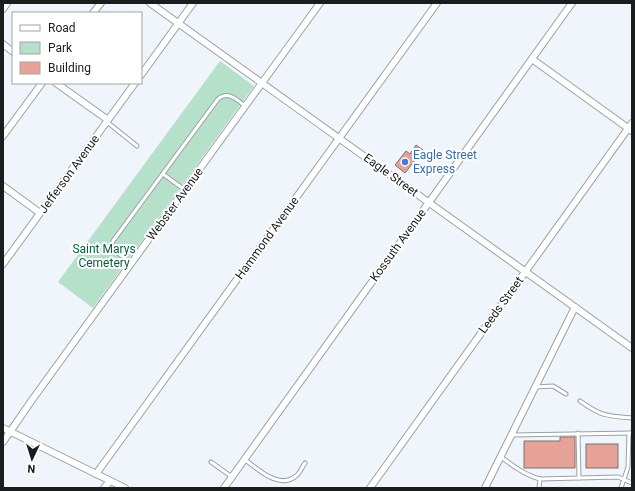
<svg xmlns="http://www.w3.org/2000/svg" width="635" height="491" viewBox="0 0 635 491" font-family="Roboto,sans-serif">
<rect width="100%" height="100%" fill="#eff5fa"/>
<polygon fill="#b5e0c9" points="220,61 254,86 93,308 58,282"/>
<g fill="#e7a297" stroke="#7a7372">
<polygon points="416,145 423,150 405,173 395,165 406,151 410,154"/>
<polygon points="560,437 575,437 575,468 524,468 524,441 560,441"/>
<rect x="586" y="444" width="32" height="24"/>
</g>
<g fill="none" stroke-linecap="round" stroke-linejoin="round">
<defs>
<g id="lane">
<polyline points="107,122 137,146"/>
<polyline points="163,174 185,190"/>
<path d="M132,263L115,251L112,245L113,241L218,99C228,90 237,100 245,106"/>
<polyline points="535,387 553,386 566,394"/>
<path d="M580,401C601,416 606,416 632,418"/>
<polyline points="578,433 579,478"/>
<polyline points="512,435 632,433"/>
<path d="M501,457C513,466 525,475 540,479L618,477L632,483"/>
<path d="M244,459C258,469 279,490 296,476C300,473 302,467 305,463"/>
<polyline points="211,462 232,477"/>
<polyline points="539,488 540,479"/>
<polyline points="621,488 628,467 629,433"/>
</g>
<g id="street">
<polyline points="150,3 632,348"/>
<polyline points="3,9 7,3"/>
<polyline points="93,13 101,3"/>
<polyline points="3,44 13,52"/>
<polyline points="532,59 632,131"/>
<polyline points="141,75 193,3"/>
<polyline points="56,83 108,120"/>
<polyline points="3,136 42,83"/>
<polyline points="3,186 40,213"/>
<polyline points="3,264 135,83"/>
<polyline points="3,428 125,488"/>
<polyline points="3,442 32,400 320,3"/>
<polyline points="96,474 437,3"/>
<polyline points="104,488 110,481"/>
<polyline points="224,488 572,3"/>
<polyline points="370,488 632,123"/>
<polyline points="485,488 575,307"/>
</g>
</defs>
<use href="#lane" stroke="#9ba0a4" stroke-width="5"/>
<use href="#street" stroke="#9ba0a4" stroke-width="8"/>
<use href="#lane" stroke="#fff" stroke-width="3"/>
<use href="#street" stroke="#fff" stroke-width="6"/>
</g>
<circle fill="#3f7fe0" stroke="#fff" stroke-width="1.5" cx="405" cy="162" r="4"/>
<g text-anchor="middle" stroke-width="4" stroke-linejoin="round" paint-order="stroke">
<g font-size="12" fill="#366cbe" stroke="#fff" text-anchor="start">
<text x="413" y="159">Eagle Street<tspan x="413" dy="14">Express</tspan></text>
</g>
<g font-size="12" fill="#1a1c1e" stroke="#fff">
<text transform="translate(69 174) rotate(-54)" y="4">Jefferson Avenue</text>
<text transform="translate(391 175) rotate(36)" y="4">Eagle Street</text>
<text transform="translate(175 204) rotate(-54)" y="4">Webster Avenue</text>
<text transform="translate(267 238) rotate(-54)" y="4">Hammond Avenue</text>
<text transform="translate(398 245) rotate(-54)" y="4">Kossuth Avenue</text>
<text transform="translate(501 305) rotate(-54)" y="4">Leeds Street</text>
</g>
<g font-size="12" fill="#096040" stroke="#fff">
<text x="104" y="253">Saint Marys<tspan x="104" dy="14">Cemetery</tspan></text>
</g>
</g>
<rect width="635" height="491" fill="none" stroke="#1a1c1e" stroke-width="8"/>
<rect x="12" y="12" width="130" height="72" fill="#ffffff" stroke="#a3a4a5"/>
<rect x="20" y="25" width="20" height="6" fill="#ffffff" stroke="#a3a4a5"/>
<text x="48" y="32" font-size="12" fill="#1a1c1e">Road</text>
<rect x="20" y="42" width="20" height="12" fill="#b5e0c9" stroke="#a3a4a5"/>
<text x="48" y="52" font-size="12" fill="#1a1c1e">Park</text>
<rect x="20" y="62" width="20" height="12" fill="#e7a297" stroke="#a3a4a5"/>
<text x="48" y="72" font-size="12" fill="#1a1c1e">Building</text>
<g transform="translate(32 459) rotate(184)" stroke="#ffffff" stroke-width="3" paint-order="stroke">
<path d="M0-3L7 15L0 10L-7 15Z" fill="#1a1c1e"/>
<text y="-6" font-size="11" font-weight="bold" text-anchor="middle" fill="#1a1c1e">N</text>
</g>
</svg>
